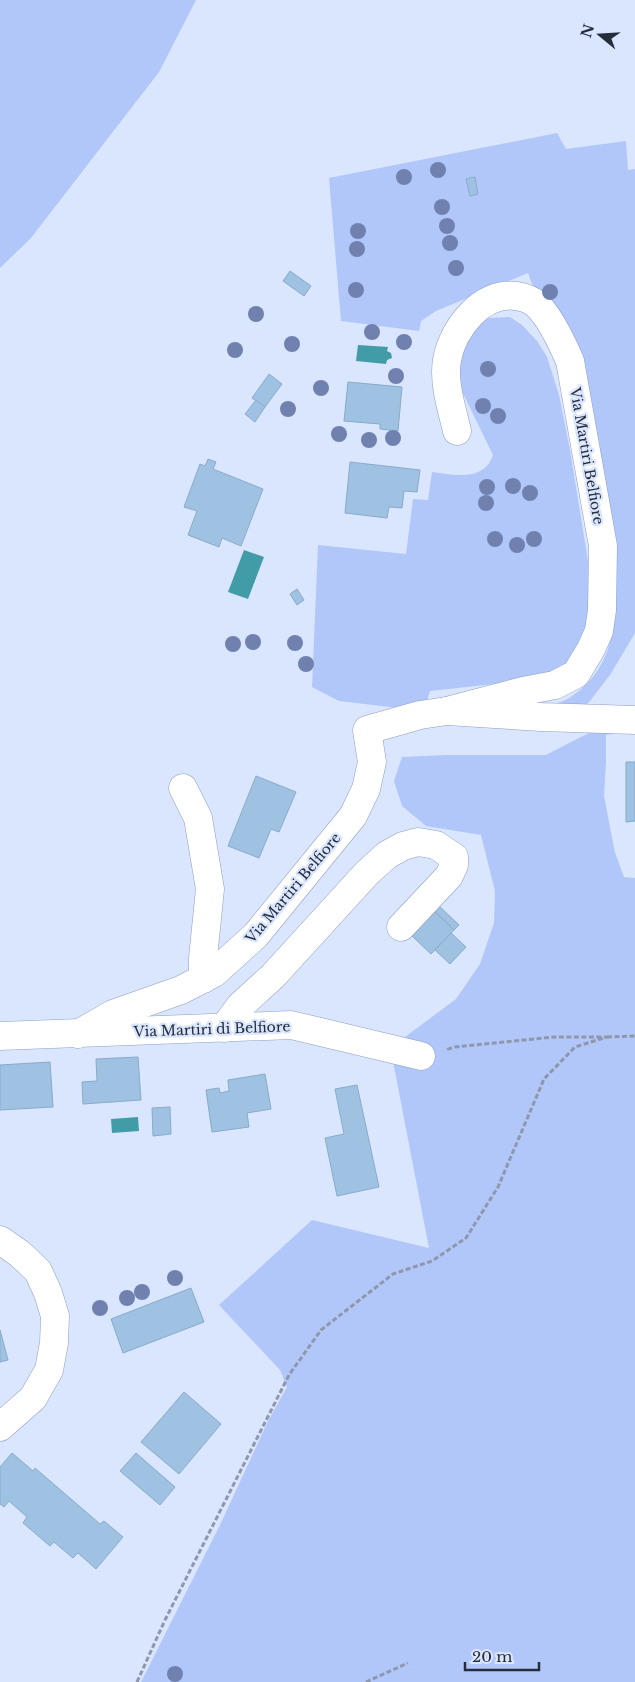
<svg xmlns="http://www.w3.org/2000/svg" width="635" height="1682" viewBox="0 0 635 1682" font-family="'Libre Baskerville',serif">
<rect width="100%" height="100%" fill="#dae5fe"/>
<g fill="#b1c7f9">
<polygon points="0,0 196,0 159,72 31,238 0,268"/>
<path d="M557,133L566,149L626,141L628,170L635,169V633L610,675L583,710L524,711C535,708 547,707 557,703C566,701 574,695 580,690C620,658 617,601 614,555L537,297L528,273L436,311L421,321L419,331L341,321L329,178Z"/>
<path d="M510,317L522,325L537,341L547,357L559,395L570,450L592,586L583,644L565,669L522,681L430,691L424,711L339,701L312,687L318,545L406,554L413,499L428,500L432,472C454,475 484,482 493,455L456,379L454,361L475,328L489,318Z"/>
<polygon points="635,709 623,732 606,735 606,762 604,796 615,853 624,877 635,878 635,1682 141,1682 220,1525 269,1419 287,1387 280,1370 219,1305 312,1220 429,1248 392,1056 405,1037 456,999 480,964 494,923 495,891 481,835 426,826 402,806 394,781 402,757 446,755 546,755"/>
</g>
<g fill="#429ca8">
<polygon points="358,345 388,347 387,351 391,353 392,358 387,360 386,364 356,361"/>
<polygon points="244,550 264,557 248,599 228,592"/>
<polygon points="138,1117 139,1131 112,1133 111,1119"/>
</g>
<g fill="#9fc2e2" stroke="#88abcb">
<polygon points="475,177 478,194 470,196 466,179"/>
<polygon points="290,271 311,286 304,296 283,281"/>
<polygon points="269,374 282,384 265,407 252,398"/>
<polygon points="348,382 402,387 398,431 380,429 380,424 344,421"/>
<polygon points="256,400 265,407 255,422 245,414"/>
<polygon points="208,459 216,462 213,469 263,489 241,546 222,538 219,547 188,535 197,511 184,507 200,464 205,466"/>
<polygon points="350,462 420,470 417,492 404,491 402,508 389,507 387,518 345,513"/>
<polygon points="297,589 304,600 297,605 290,594"/>
<polygon points="626,762 635,762 635,821 626,822"/>
<polygon points="256,776 296,792 279,832 271,829 259,858 228,846"/>
<polygon points="438,905 459,925 454,930 433,910"/>
<polygon points="432,909 454,930 431,954 409,933"/>
<polygon points="451,933 466,947 450,964 435,950"/>
<polygon points="138,1057 141,1100 83,1104 82,1082 97,1081 96,1059"/>
<polygon points="50,1062 53,1107 0,1110 0,1065"/>
<polygon points="265,1074 271,1109 247,1113 249,1127 212,1132 206,1090 219,1088 220,1093 229,1091 228,1080"/>
<polygon points="357,1085 379,1187 337,1196 325,1138 344,1134 335,1089"/>
<polygon points="170,1107 171,1134 153,1136 152,1108"/>
<polygon points="191,1288 204,1322 123,1353 111,1319"/>
<polygon points="0,1330 8,1360 0,1362"/>
<polygon points="184,1392 221,1424 179,1474 141,1442"/>
<polygon points="12,1453 33,1471 35,1468 100,1524 104,1521 123,1537 96,1569 78,1553 73,1558 54,1542 50,1546 23,1523 27,1517 9,1501 4,1507 0,1504 0,1467"/>
<polygon points="136,1453 175,1487 160,1505 120,1471"/>
</g>
<g fill="none" stroke-linecap="round" stroke-linejoin="round">
<defs>
<g id="minor">
<path d="M447,711L523,691L555,685L576,674L591,649L599,631L602,610L603,546L570,361C563,345 550,317 537,305C532,300 524,297 516,296C482,291 453,328 447,360C443,383 452,409 457,431"/>
<polyline points="183,788 198,818 210,889 203,958 203,979"/>
<polyline points="224,1028 240,1006 273,976 367,873 387,855 403,846 418,842 436,845 454,857 454,865 449,876 401,927"/>
<polyline points="78,1034 113,1014 181,990 214,973 256,935 353,816 366,789 372,762 367,730 420,715 447,711 541,717 635,720"/>
<polyline points="0,1036 291,1025 421,1056"/>
<polyline points="0,1240 20,1254 38,1271 48,1293 55,1316 54,1343 49,1370 33,1398 0,1427"/>
</g>
</defs>
<use href="#minor" stroke="#8d9ec5" stroke-width="29"/>
<g stroke="#8e97ac" stroke-width="3" stroke-dasharray="5 2.5" stroke-linecap="butt">
<polyline points="607,1037 635,1036"/>
<polyline points="137,1682 165,1620 289,1375 321,1330 393,1274 432,1261 466,1238 498,1187 544,1079 575,1047 607,1037 555,1037 455,1047 445,1050"/>
<polyline points="366,1682 408,1663"/>
</g>
<use href="#minor" stroke="#fff" stroke-width="28"/>
</g>
<g fill="#7081b0">
<circle cx="438" cy="170" r="8"/>
<circle cx="404" cy="177" r="8"/>
<circle cx="442" cy="207" r="8"/>
<circle cx="447" cy="226" r="8"/>
<circle cx="358" cy="231" r="8"/>
<circle cx="450" cy="243" r="8"/>
<circle cx="357" cy="249" r="8"/>
<circle cx="456" cy="268" r="8"/>
<circle cx="356" cy="290" r="8"/>
<circle cx="550" cy="292" r="8"/>
<circle cx="256" cy="314" r="8"/>
<circle cx="372" cy="332" r="8"/>
<circle cx="404" cy="342" r="8"/>
<circle cx="292" cy="344" r="8"/>
<circle cx="235" cy="350" r="8"/>
<circle cx="488" cy="369" r="8"/>
<circle cx="396" cy="376" r="8"/>
<circle cx="321" cy="388" r="8"/>
<circle cx="483" cy="406" r="8"/>
<circle cx="288" cy="409" r="8"/>
<circle cx="498" cy="416" r="8"/>
<circle cx="339" cy="434" r="8"/>
<circle cx="393" cy="438" r="8"/>
<circle cx="369" cy="440" r="8"/>
<circle cx="513" cy="486" r="8"/>
<circle cx="487" cy="487" r="8"/>
<circle cx="530" cy="493" r="8"/>
<circle cx="486" cy="503" r="8"/>
<circle cx="495" cy="539" r="8"/>
<circle cx="534" cy="539" r="8"/>
<circle cx="517" cy="545" r="8"/>
<circle cx="253" cy="642" r="8"/>
<circle cx="295" cy="643" r="8"/>
<circle cx="233" cy="644" r="8"/>
<circle cx="306" cy="664" r="8"/>
<circle cx="175" cy="1278" r="8"/>
<circle cx="142" cy="1292" r="8"/>
<circle cx="127" cy="1298" r="8"/>
<circle cx="100" cy="1308" r="8"/>
<circle cx="175" cy="1674" r="8"/>
</g>
<g text-anchor="middle" stroke-width="4.5" stroke-linejoin="round" paint-order="stroke">
<g font-size="14" fill="#252c3b" stroke="#dae5fe">
<text transform="translate(587 456) rotate(80)" y="5">Via Martiri Belfiore</text>
<text transform="translate(293 888) rotate(-50)" y="5">Via Martiri Belfiore</text>
<text transform="translate(212 1029) rotate(-2)" y="5">Via Martiri di Belfiore</text>
</g>
</g>
<g transform="translate(600 35) rotate(288)" stroke="#dae5fe" stroke-width="4" paint-order="stroke">
<path d="M0-4L9 19L0 12L-9 19Z" fill="#252c3b"/>
<text y="-8" font-size="14" font-weight="bold" text-anchor="middle" fill="#252c3b">N</text>
</g>
<path d="M465 1662v8h74v-8" fill="none" stroke="#252c3b" stroke-width="2.5"/>
<text x="472" y="1662" font-size="15" fill="#252c3b" stroke="#dae5fe" stroke-width="4" paint-order="stroke">20 m</text>
</svg>
